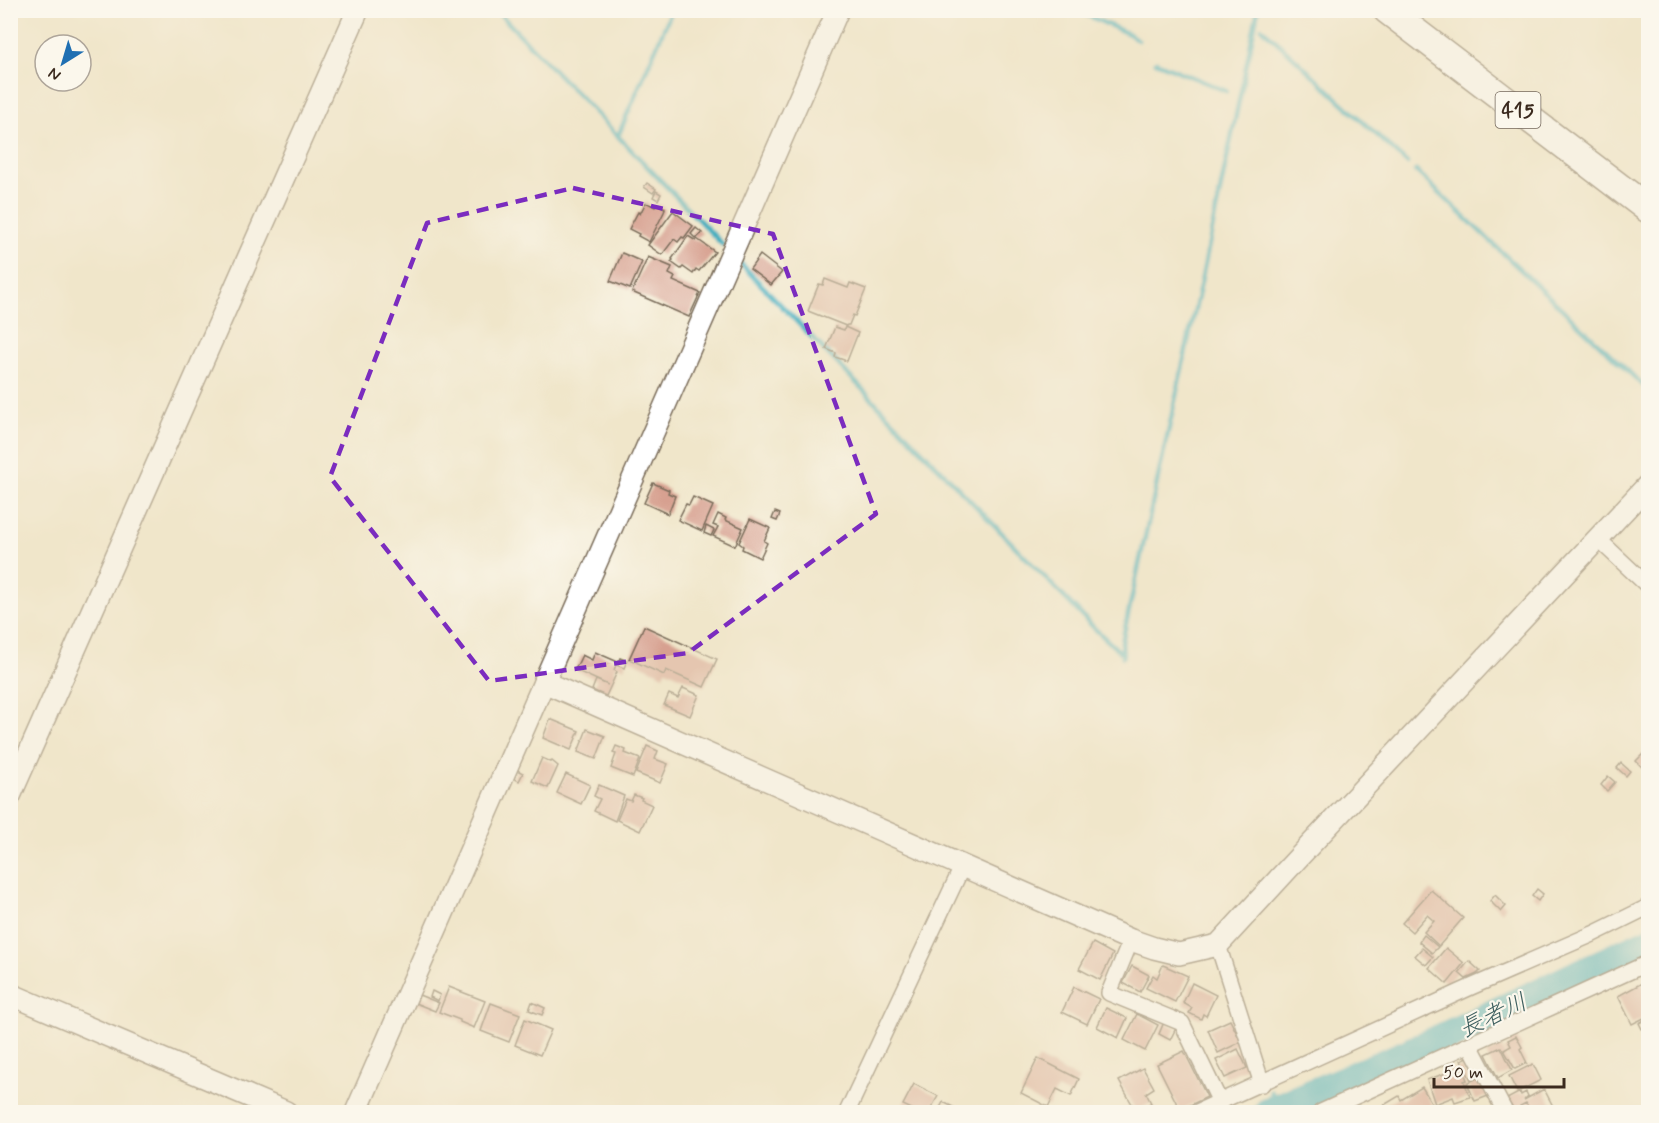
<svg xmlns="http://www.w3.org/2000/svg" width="1659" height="1123" viewBox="0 0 1659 1123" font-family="Mynerve,'Klee One',sans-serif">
<rect width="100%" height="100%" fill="#fbf7ec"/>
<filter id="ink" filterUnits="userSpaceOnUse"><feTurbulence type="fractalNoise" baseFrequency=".0167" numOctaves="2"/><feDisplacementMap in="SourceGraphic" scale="12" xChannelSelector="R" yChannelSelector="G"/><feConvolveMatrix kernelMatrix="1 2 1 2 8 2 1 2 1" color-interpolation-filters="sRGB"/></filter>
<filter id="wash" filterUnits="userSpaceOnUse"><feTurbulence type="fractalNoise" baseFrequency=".008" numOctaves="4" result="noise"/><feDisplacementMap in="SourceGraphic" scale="24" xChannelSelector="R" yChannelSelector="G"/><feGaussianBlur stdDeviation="1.35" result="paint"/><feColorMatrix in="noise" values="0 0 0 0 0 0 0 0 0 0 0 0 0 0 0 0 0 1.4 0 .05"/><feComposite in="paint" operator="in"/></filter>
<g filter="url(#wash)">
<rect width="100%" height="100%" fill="#f0e6ca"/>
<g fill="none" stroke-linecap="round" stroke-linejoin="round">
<g stroke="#43afc0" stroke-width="5">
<polyline points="496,10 722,244"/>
<polyline points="1075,10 1129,34 1138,40"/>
<polyline points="1262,28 1407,163"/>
<polyline points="1156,62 1226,91"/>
<polyline points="618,136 672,10"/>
<polyline points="1416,171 1648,390"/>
<polyline points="741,264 1095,629 1121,653"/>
<polyline points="1123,657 1122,642 1201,282 1258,10"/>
<polyline points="1271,1092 1279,1109"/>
</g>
<polyline stroke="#43afc0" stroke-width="32" points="1270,1112 1407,1055 1648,943"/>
</g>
<g id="blocks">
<g fill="#d7a090">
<polygon points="647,183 656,189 653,193 644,187"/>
<polygon points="656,191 661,194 658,200 653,197"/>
<polygon points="646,202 655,207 657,204 665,208 664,212 649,242 638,236 639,234 629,229 638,212 640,214"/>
<polygon points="673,211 693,226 684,238 682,237 678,242 674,239 662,255 648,245"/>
<polygon points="696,228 702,233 696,239 691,234"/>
<polygon points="688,236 696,241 697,239 715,252 699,271 696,269 693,274 683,267 681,269 671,262 673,260 672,259"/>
<polygon points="622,253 642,262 630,289 610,281"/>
<polygon points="760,255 782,272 771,285 750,269"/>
<polygon points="648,257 672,267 669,274 675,277 673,281 700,293 689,317 632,292"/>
<polygon points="825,279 848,288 850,283 866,289 855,316 853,315 849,325 847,325 846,326 808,311 819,284 823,285"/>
<polygon points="835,327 844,330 845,327 858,333 847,361 835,357 836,353 826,349"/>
<polygon points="653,483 669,490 668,493 675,496 668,514 644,503"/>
<polygon points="693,497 713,506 702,531 678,520 686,504 689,505"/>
<polygon points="775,512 780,514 777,521 772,519"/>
<polygon points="718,514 726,518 725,520 743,528 735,546 713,536 718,527 713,525"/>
<polygon points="750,519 770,528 764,541 767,543 760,558 742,549 743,546 739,543"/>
<polygon points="706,526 714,530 711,536 704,533"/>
<polygon points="644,626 717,659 704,687 666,670 664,675 629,659"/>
<polygon points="595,652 618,662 620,658 627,661 624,668 616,665 614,670 617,672 606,696 592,690 596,680 608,685 575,670 582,655 592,660"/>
<polygon points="683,688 699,695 690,716 664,705 669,694 678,698"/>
<polygon points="550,719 579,731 571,750 543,738"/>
<polygon points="587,729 605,736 596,759 578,752"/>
<polygon points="616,746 626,750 625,753 640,759 633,777 611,768 616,754 613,753"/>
<polygon points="647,746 658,751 655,759 668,764 660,783 636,773"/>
<polygon points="1648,749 1648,766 1645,770 1636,761"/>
<polygon points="542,758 551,762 552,761 558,766 548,788 532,781"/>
<polygon points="1621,763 1630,771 1626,776 1617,768"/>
<polygon points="517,770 523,773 519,781 513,778"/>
<polygon points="566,774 590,785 581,804 557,793"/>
<polygon points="1608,776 1615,782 1607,791 1601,785"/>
<polygon points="599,785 624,796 615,821 594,811 600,799 594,796"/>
<polygon points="634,795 642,798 641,800 652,805 640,831 617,820 626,799 631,801"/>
<polygon points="1537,889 1543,894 1538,901 1532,896"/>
<polygon points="1431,890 1463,918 1439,946 1424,932 1434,921 1427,915 1412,932 1402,923"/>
<polygon points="1495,895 1506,906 1501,912 1490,901"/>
<polygon points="1424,935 1438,947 1432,953 1419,942"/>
<polygon points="1093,943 1113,954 1100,980 1079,969"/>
<polygon points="1422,948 1433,957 1426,965 1415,956"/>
<polygon points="1446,948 1464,963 1447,984 1429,968"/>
<polygon points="1469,961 1480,971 1477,974 1466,979 1459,973"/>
<polygon points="1163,965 1188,976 1175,1002 1146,988 1153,975 1157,978"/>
<polygon points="1132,966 1149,975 1140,992 1123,983"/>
<polygon points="1192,983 1216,995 1206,1016 1203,1014 1201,1019 1189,1013 1192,1008 1183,1003"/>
<polygon points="1642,983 1648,996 1648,1016 1632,1024 1618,996"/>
<polygon points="449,987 485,1001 474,1028 460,1022 460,1020 439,1012"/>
<polygon points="1074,987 1099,999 1087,1024 1062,1012"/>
<polygon points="432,991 440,995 438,1001 430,997"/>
<polygon points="419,995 439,1003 435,1011 415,1003"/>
<polygon points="532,1002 545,1008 542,1015 529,1010"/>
<polygon points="491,1003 520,1014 509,1042 481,1031"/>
<polygon points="1106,1008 1127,1018 1118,1038 1097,1027"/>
<polygon points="1137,1014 1158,1025 1145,1051 1124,1040"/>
<polygon points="1648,1018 1648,1026 1642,1029 1639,1023"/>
<polygon points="525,1019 551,1030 540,1055 515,1045"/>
<polygon points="1230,1020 1241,1042 1218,1053 1208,1030"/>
<polygon points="1164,1022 1176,1028 1170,1040 1159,1034"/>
<polygon points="1516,1036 1522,1047 1520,1049 1527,1063 1515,1069 1504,1050 1511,1046 1508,1040"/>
<polygon points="1501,1047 1512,1070 1498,1078 1486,1054"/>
<polygon points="1238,1049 1247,1068 1225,1078 1216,1060"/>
<polygon points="1184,1051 1207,1097 1180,1110 1157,1064"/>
<polygon points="1470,1056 1479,1076 1471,1080 1461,1060"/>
<polygon points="1038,1058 1079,1079 1071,1096 1057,1089 1048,1107 1021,1093"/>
<polygon points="1533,1064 1541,1080 1517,1092 1509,1076"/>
<polygon points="1462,1067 1467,1080 1464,1081 1470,1097 1455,1102 1453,1097 1435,1104 1427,1080"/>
<polygon points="1143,1068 1154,1088 1146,1093 1151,1103 1136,1111 1119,1081"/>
<polygon points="1480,1077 1488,1096 1475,1101 1467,1083"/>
<polygon points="914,1084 938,1096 929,1112 918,1112 903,1105"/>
<polygon points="1422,1087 1437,1112 1388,1112 1384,1105 1399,1096 1401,1100"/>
<polygon points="1544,1089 1556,1112 1531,1112 1526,1103 1520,1106 1521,1108 1514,1111 1507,1099 1520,1092 1521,1095 1526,1092 1528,1096 1524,1100"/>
<polygon points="943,1102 963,1112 938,1112"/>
<polygon points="1153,1106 1157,1112 1141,1112"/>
</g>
</g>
</g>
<g filter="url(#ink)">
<use href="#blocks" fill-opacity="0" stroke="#7a6c5a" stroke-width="1.5"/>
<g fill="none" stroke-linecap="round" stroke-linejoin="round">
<defs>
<g id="street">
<polyline points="1598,539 1648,586"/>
<polyline points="1131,940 1109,993 1182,1023 1220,1102"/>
<polyline points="1218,945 1262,1084"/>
<polyline points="1470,1045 1505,1112"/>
<polyline points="847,1112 963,865"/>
<polyline points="1197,1112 1471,987 1593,934 1648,907"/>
<polyline points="1321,1112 1648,963"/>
</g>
<g id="secondary">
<polyline points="544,682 1131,940 1154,948 1179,954 1218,945 1298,858 1648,485"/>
<polyline points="10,796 358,10"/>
<polyline points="10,994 286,1112"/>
<polyline points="356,1112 838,10"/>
</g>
<polyline id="highway" points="1387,10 1648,209"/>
</defs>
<use href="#street" stroke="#7a6c5a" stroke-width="18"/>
<use href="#secondary" stroke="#7a6c5a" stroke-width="24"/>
<use href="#highway" stroke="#7a6c5a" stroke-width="30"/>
<use href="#street" stroke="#fff" stroke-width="15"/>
<use href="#secondary" stroke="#fff" stroke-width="21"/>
<use href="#highway" stroke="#fff" stroke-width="27"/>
</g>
</g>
<path d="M0 0H1659V1123H0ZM573,188L773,234L876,514L688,653L489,681L330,477L427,223Z" fill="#f0e6ca" fill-opacity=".55" fill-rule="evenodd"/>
<path fill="none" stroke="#7b2cbf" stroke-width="4.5" stroke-dasharray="12 8" stroke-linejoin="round" d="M573,188L773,234L876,514L688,653L489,681L330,477L427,223Z"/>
<g text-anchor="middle" stroke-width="4.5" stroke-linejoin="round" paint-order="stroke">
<rect fill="#fbf7ec" stroke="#75685c" stroke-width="1.5" x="1495.5" y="92" width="45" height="36" rx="4.5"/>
<g font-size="21" font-weight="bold" fill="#3b2a1e">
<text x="1518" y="117">415</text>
</g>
<g font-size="24" font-style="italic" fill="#3e5f5f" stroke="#fbf7ec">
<text transform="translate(1493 1015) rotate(-25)" y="8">長者川</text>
</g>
</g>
<rect width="1659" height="1123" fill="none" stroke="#fbf7ec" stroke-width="36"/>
<g transform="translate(63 63) rotate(217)"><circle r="28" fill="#fbf7ec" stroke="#aea59a" stroke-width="1.5"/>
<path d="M0-4.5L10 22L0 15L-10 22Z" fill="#1f6fb2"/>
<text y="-9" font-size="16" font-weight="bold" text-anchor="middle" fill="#3b2a1e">N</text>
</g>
<path d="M1434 1078v9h130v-9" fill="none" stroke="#3b2a1e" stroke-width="3"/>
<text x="1443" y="1078" font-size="18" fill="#3b2a1e" stroke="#fbf7ec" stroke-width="4.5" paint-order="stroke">50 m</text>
</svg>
